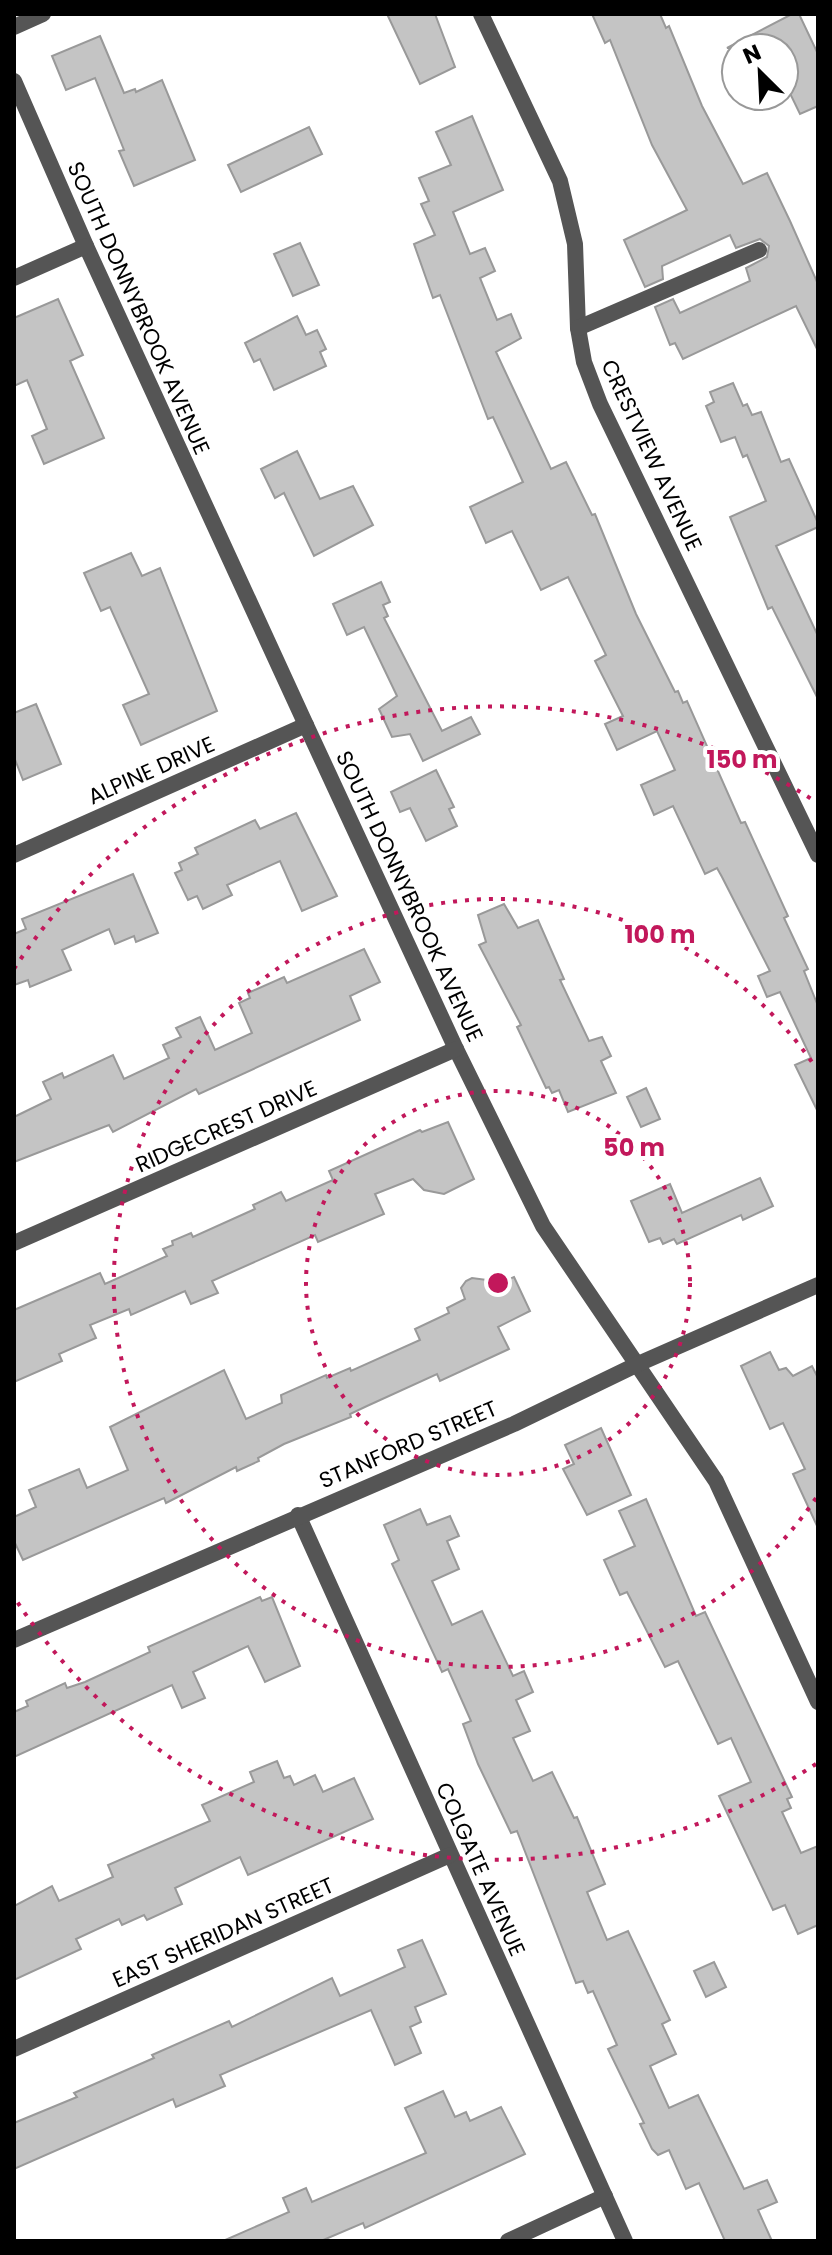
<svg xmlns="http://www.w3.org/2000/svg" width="832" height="2255" viewBox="0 0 832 2255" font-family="Poppins,sans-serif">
<rect width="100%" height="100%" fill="#fff"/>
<g fill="#c4c4c4" stroke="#999" stroke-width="2">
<polygon points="387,14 435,14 455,67 420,84"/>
<polygon points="592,14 660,14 666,28 669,26 702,106 743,184 767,173 790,221 818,284 818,351 796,306 683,359 675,343 670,345 655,307 673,299 680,313 750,281 746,268 767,257 769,246 760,239 736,248 730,235 662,266 663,279 645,287 624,240 687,210 652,145 610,40 605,43"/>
<polygon points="792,14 799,14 818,54 818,106 800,114 784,81 784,48 727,48"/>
<polygon points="100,36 124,93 135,89 136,92 162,80 195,160 134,186 119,151 124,150 95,78 66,90 52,56"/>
<polygon points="472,116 503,190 453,212 470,254 485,248 495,271 480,278 497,320 511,314 521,338 496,352 551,469 566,462 592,515 595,514 636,614 675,692 678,691 683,703 687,701 741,823 745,822 788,916 784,918 808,969 804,971 818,1006 818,1112 795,1065 811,1058 780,992 767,997 758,976 770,971 722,877 717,868 705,874 673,806 654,815 641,785 675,770 657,731 617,750 605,724 623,716 595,661 606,655 568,577 541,590 512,531 486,543 470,507 523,482 493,417 488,419 440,295 433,298 414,244 435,235 421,204 429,201 419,178 451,165 436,132"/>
<polygon points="309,127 322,154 241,192 228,165"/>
<polygon points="300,243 319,285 293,296 274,254"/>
<polygon points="58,299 83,355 70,361 104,438 44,464 32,436 47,429 27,380 14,386 14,318"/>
<polygon points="297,316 306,335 317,330 326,349 320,352 326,366 274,390 260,359 254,362 245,343"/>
<polygon points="733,383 743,406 747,404 752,415 761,412 781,462 789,459 818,523 818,527 776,546 818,636 818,699 772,607 768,609 730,517 766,501 747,455 743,457 735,437 721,442 706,406 714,402 710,392"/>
<polygon points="297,451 320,499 353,486 373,525 314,556 284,493 275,498 261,469"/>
<polygon points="131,553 142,576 160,568 217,711 141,745 123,705 149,694 110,607 101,611 84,573"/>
<polygon points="381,582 390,602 383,605 388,616 384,618 442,731 471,717 480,734 423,761 410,734 392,737 379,709 397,696 364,627 347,635 333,604"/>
<polygon points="36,704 61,764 23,780 14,757 14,713"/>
<polygon points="436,770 454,807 449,809 457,826 426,841 410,808 400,812 391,792"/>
<polygon points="296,813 337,896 302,911 280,861 227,885 232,895 203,909 197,896 188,900 175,873 182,870 179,863 198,854 195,848 255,820 260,829"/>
<polygon points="133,874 158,933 136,942 134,936 115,944 109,929 62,950 71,970 30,987 28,980 14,985 14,934 26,929 22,919"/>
<polygon points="504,904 518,928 538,920 564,979 560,980 589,1041 602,1037 611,1056 601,1061 616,1093 568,1112 559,1090 552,1093 549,1087 546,1088 517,1027 521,1025 479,945 486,942 478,915"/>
<polygon points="364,949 380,982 350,996 360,1020 199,1094 196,1089 113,1132 109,1125 14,1162 14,1117 51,1099 43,1082 62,1073 64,1078 113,1055 124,1079 169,1058 163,1045 181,1037 176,1028 200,1017 215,1050 252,1033 239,1003 250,998 248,993 284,977 287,983"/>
<polygon points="646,1088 660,1119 641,1127 627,1097"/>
<polygon points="448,1122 474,1179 444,1194 424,1190 413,1179 375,1194 384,1214 318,1242 315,1235 212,1281 218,1293 191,1304 185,1291 131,1315 129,1309 90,1325 96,1338 59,1354 62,1361 14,1382 14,1310 100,1273 105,1284 167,1256 163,1249 173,1245 172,1241 191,1233 193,1237 255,1209 253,1205 281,1192 286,1201 333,1180 329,1171 420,1130 422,1132"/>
<polygon points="760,1178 773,1206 743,1220 741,1215 677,1244 674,1239 663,1244 660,1238 649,1242 631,1201 670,1184 682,1213"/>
<polygon points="514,1277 530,1311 498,1327 509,1349 440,1381 437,1374 367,1406 350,1414 351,1417 284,1444 258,1458 259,1461 237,1471 236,1467 166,1503 164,1498 23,1560 14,1541 14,1517 36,1507 29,1490 79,1469 87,1488 128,1470 110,1427 224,1370 246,1419 282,1403 281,1395 326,1375 327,1378 350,1368 351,1371 420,1340 415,1329 449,1313 447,1308 465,1299 461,1288 466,1281 472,1278 502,1282"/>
<polygon points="770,1352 779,1370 786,1368 793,1376 812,1366 818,1378 818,1528 793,1474 805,1469 783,1423 770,1429 741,1366"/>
<polygon points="601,1428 631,1495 587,1515 563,1469 574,1464 565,1445"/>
<polygon points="646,1499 696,1616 705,1612 792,1797 787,1799 791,1808 782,1812 801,1853 818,1846 818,1925 798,1934 785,1905 773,1910 719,1796 751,1782 731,1738 718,1744 678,1661 665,1667 627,1592 620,1595 604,1560 635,1546 619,1511"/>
<polygon points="420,1509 427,1525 450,1516 459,1536 447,1541 459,1569 432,1581 452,1625 482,1611 513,1676 524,1671 533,1692 516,1700 530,1731 513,1738 533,1781 552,1772 574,1818 577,1817 605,1884 587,1892 607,1940 628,1931 670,2020 662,2024 676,2054 650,2066 669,2108 698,2095 744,2189 767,2180 777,2202 758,2210 772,2241 725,2241 699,2183 686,2189 669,2150 658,2155 652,2149 640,2124 644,2123 608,2049 617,2045 593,1991 588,1993 583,1981 576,1983 517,1831 511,1833 478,1764 463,1724 471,1721 448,1669 442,1672 392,1564 399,1560 384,1525"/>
<polygon points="260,1597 262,1601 272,1597 300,1666 265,1682 248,1646 193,1672 205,1698 182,1708 172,1685 14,1757 14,1712 28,1706 26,1701 65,1683 67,1688 85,1682 150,1652 148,1647"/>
<polygon points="277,1761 284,1778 290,1776 294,1785 315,1775 323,1792 354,1778 373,1819 248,1875 240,1857 175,1888 182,1904 147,1920 144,1915 122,1925 119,1919 76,1939 81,1949 14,1980 14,1906 52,1886 59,1901 113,1877 108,1865 210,1821 202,1805 254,1782 250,1772"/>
<polygon points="422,1940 446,1994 415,2007 421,2022 410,2027 421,2053 395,2065 371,2010 220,2075 225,2086 176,2107 173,2099 14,2169 14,2123 77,2097 74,2093 154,2058 152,2055 229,2021 232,2027 332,1978 340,1996 405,1967 398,1950"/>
<polygon points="714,1962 726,1987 706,1997 694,1971"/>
<polygon points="443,2091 455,2117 466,2112 470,2121 501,2107 525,2154 365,2228 363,2223 321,2241 223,2241 289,2212 283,2198 306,2188 312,2202 426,2153 405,2108"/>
</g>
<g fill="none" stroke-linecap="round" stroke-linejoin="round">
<g stroke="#555" stroke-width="16">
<polyline points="481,14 560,181 575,244 578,328 584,362 600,404 818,855"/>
<polyline points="14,27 43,14"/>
<polyline points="14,81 86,246 306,725 456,1049 543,1226 716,1481 818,1702"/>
<polyline points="14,278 86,246"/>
<polyline points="578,328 759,250"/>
<polyline points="14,855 306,725"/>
<polyline points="14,1243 456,1049"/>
<polyline points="298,1515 625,2241"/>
<polyline points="14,1640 514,1424 638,1364 818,1285"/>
<polyline points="14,2049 450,1855"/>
<polyline points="508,2241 605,2196"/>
</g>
</g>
<g fill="none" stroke="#c2185b" stroke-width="4" stroke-dasharray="4 8">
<circle cx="498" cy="1283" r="192"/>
<path d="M816 1498A384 384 0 1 1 816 1068"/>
<path d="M816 1764A577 577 0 0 1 14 1597M14 969A577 577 0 0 1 816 802"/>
</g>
<g text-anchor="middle" stroke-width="8" stroke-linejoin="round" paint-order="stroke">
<g font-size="22" fill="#000" stroke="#fff">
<text transform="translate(139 308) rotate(66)" y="8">SOUTH DONNYBROOK AVENUE</text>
<text transform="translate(652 455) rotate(65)" y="8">CRESTVIEW AVENUE</text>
<text transform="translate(151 770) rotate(-24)" y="8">ALPINE DRIVE</text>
<text transform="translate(410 896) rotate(65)" y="8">SOUTH DONNYBROOK AVENUE</text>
<text transform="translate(226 1126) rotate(-24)" y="8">RIDGECREST DRIVE</text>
<text transform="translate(408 1444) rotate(-23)" y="8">STANFORD STREET</text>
<text transform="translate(481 1869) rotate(66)" y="8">COLGATE AVENUE</text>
<text transform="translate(223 1932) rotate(-24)" y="8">EAST SHERIDAN STREET</text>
</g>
</g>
<circle cx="498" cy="1283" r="12" fill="#c2185b" stroke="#fff" stroke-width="4"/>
<g font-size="24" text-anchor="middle" font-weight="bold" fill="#c2185b" stroke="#fff" stroke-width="8" stroke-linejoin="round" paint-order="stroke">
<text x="742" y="768">150 m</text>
<text x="660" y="943">100 m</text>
<text x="634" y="1156">50 m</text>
</g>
<rect width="832" height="2255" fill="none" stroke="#000000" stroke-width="32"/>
<g transform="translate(760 72) rotate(336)"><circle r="38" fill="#ffffff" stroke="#999999" stroke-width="2"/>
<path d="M0-6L14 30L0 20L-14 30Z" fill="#000000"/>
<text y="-12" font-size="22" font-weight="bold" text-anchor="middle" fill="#000000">N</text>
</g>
</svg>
